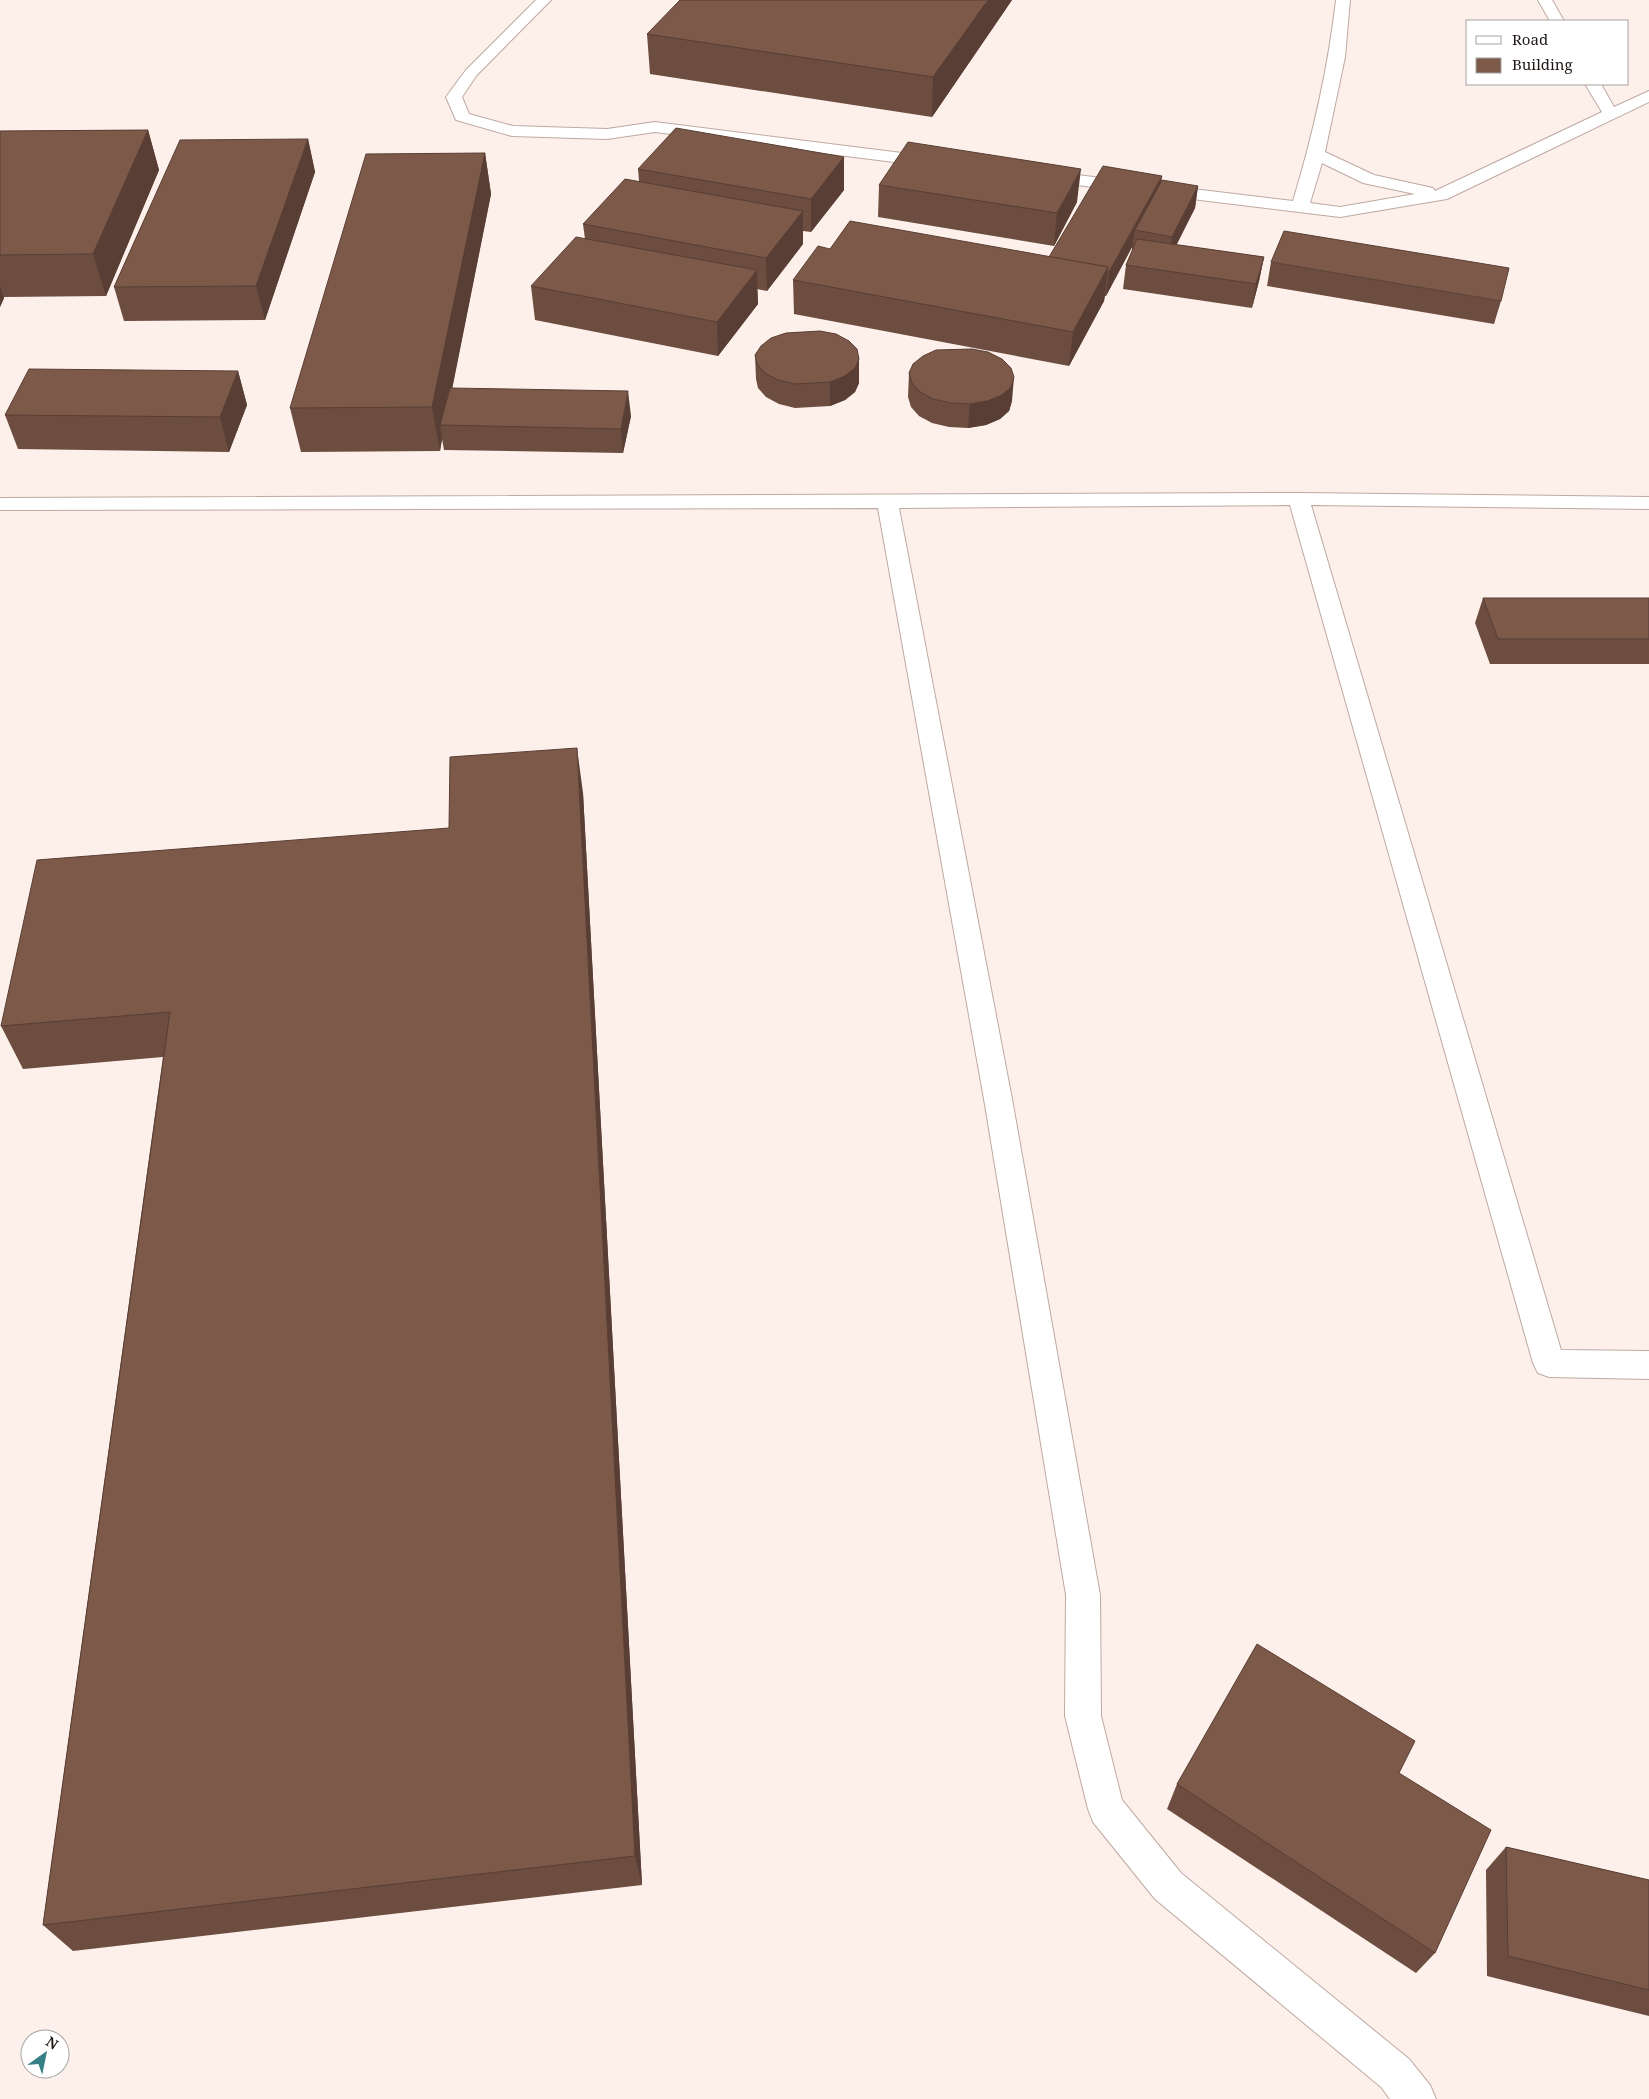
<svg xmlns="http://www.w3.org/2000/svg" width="1649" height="2099" viewBox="0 0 1649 2099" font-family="'Noto Serif',serif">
<rect width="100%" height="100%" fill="#fdf0ea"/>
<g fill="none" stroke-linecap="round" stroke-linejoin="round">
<defs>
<g id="minor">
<polygon points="536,0 551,0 476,76 462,97 469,114 513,126 607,129 655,122 934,157 940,158 942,162 940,166 934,167 655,132 607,139 512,136 456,120 446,97 466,70"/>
<path d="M1336,0H1350L1345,57L1325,152L1374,175L1433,188L1435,191L1602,112L1585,84H1601L1614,107L1649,91V102L1447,199L1340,217L1044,181L1038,180L1036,176L1038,172L1044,171L1293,201C1313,135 1328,69 1336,0ZM1322,163L1363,183L1415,194L1340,207L1310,203Z"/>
<polygon points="1538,0 1552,0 1564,21 1550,21"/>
<polygon points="1299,493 1649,497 1649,509 1311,505 1561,1350 1649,1351 1649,1379 1549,1377 1538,1373 1533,1363 1290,505 899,508 1012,1099 1100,1595 1101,1716 1122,1800 1181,1873 1409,2059 1430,2085 1436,2099 1390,2099 1381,2087 1155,1899 1093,1822 1088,1809 1065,1716 1066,1595 984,1099 878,508 0,510 0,498"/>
</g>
</defs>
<use href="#minor" stroke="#bea9a1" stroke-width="2"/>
<use href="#minor" fill="#fff" fill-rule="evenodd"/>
</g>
<g fill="#6c4d40">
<polygon points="1012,0 932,117 650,74 647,34"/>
<polygon points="148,130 159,170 106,296 4,297 4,298 0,307 0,131"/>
<polygon points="308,139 315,172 265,320 124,321 114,287"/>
<polygon points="485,153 491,194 452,388 631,416 623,453 444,450 442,439 440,451 301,452 290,408"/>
<polygon points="844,157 844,190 811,232 803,231 803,244 767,291 757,289 758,304 718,356 535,320 531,286 585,239 583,224 639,181 638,169"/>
<polygon points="1162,176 1161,181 1198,186 1195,208 1176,245 1264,257 1259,281 1252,308 1123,289 1126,265 1132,252 1132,247 1106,296 1105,296 1104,301 1069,366 794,314 793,280 830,249 1049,257"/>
<polygon points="879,185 1077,202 1054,246 878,217"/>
<polygon points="1271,262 1501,301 1494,324 1267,286"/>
<polygon points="755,355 859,359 859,383 855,392 845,400 830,406 795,408 779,404 766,397 758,388 756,379"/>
<polygon points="238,371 247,405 229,452 18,449 5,415"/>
<polygon points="909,373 1012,401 1009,411 1000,419 986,425 968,428 949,427 932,423 919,416 911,407 908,397"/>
<polygon points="1483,598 1649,598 1649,664 1490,664 1475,623"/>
<polygon points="583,793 642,1885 73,1951 43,1925 163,1057 23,1069 1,1026 449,828"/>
<polygon points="1399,1773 1435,1953 1416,1973 1167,1809 1177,1784"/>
<polygon points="1506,1847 1649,1880 1649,2016 1487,1976 1486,1870"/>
</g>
<g fill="#583e34">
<polygon points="988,0 1012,0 932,117 933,77"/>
<polygon points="148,130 159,170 106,296 93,254"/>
<polygon points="308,139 315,172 265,320 256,286"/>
<polygon points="485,153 491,194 445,425 440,425 442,439 440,451 432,407"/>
<polygon points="844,157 844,190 811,232 811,199"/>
<polygon points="1081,169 1077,202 1054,246 1057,213"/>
<polygon points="1162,176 1158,198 1135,230 1132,247 1106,296 1109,272"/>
<polygon points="1198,186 1195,208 1169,260 1172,237"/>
<polygon points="803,211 803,244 767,291 766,258"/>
<polygon points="1264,257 1259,281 1252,308 1256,284"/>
<polygon points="1108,267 1104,301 1069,366 1073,332"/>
<polygon points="757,270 758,304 718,356 717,322"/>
<polygon points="0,287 4,298 0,307"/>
<polygon points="859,359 859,383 855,392 845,400 830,406 830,382"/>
<polygon points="238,371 247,405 229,452 220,417"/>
<polygon points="1014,377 1012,401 1009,411 1000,419 986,425 968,428 970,404"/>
<polygon points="628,391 631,416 623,453 621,429"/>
<polygon points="577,748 583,793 642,1885 635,1856"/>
</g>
<g fill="#7d594a" stroke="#583e34">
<polygon points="680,0 988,0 933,77 647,34"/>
<polygon points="676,128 844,157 811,199 638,169"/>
<polygon points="148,130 93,254 0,255 0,131"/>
<polygon points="308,139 256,286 114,287 180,140"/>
<polygon points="908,142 1081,169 1057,213 879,185"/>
<polygon points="485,153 432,407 290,408 366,154"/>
<polygon points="1103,166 1162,176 1109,272 1107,272 1108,267 1049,257"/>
<polygon points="625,179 803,211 766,258 583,224"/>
<polygon points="1162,180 1198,186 1172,237 1135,230"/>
<polygon points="850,221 1108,267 1073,332 793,280 818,246 830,249"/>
<polygon points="1284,231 1509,268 1501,301 1271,262"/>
<polygon points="576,237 757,270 717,322 531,286"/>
<polygon points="1137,239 1264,257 1256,284 1126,265"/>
<polygon points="820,331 836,334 849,341 857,349 859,359 855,368 845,376 830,382 795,384 778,380 765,373 757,364 755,355 761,346 771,338 786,333"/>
<polygon points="972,349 988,352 1002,359 1011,368 1014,377 1011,387 1002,395 987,401 970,404 951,403 933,399 920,392 912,383 909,373 913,364 923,356 936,350"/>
<polygon points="29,369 238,371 220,417 5,415"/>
<polygon points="450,388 628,391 621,429 440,425"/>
<polygon points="1483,598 1649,598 1649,639 1498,639"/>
<polygon points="577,748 635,1856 43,1925 170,1012 1,1026 37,860 449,828 450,757"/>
<polygon points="1257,1644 1415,1741 1399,1773 1491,1830 1435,1953 1177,1784"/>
<polygon points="1506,1847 1649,1880 1649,1990 1508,1956"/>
</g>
<rect x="1466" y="20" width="162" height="65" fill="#ffffff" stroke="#a5a3a1"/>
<rect x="1476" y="36" width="25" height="8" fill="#ffffff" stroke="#a5a3a1"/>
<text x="1512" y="45" font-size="15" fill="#1f1815">Road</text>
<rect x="1476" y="58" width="25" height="15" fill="#7d594a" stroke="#a5a3a1"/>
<text x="1512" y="70" font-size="15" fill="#1f1815">Building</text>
<g transform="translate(45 2054) rotate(33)"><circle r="24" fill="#ffffff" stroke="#a5a3a1"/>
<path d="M0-4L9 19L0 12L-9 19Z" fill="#377f86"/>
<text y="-8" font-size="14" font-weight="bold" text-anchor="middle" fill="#1f1815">N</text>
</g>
</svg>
